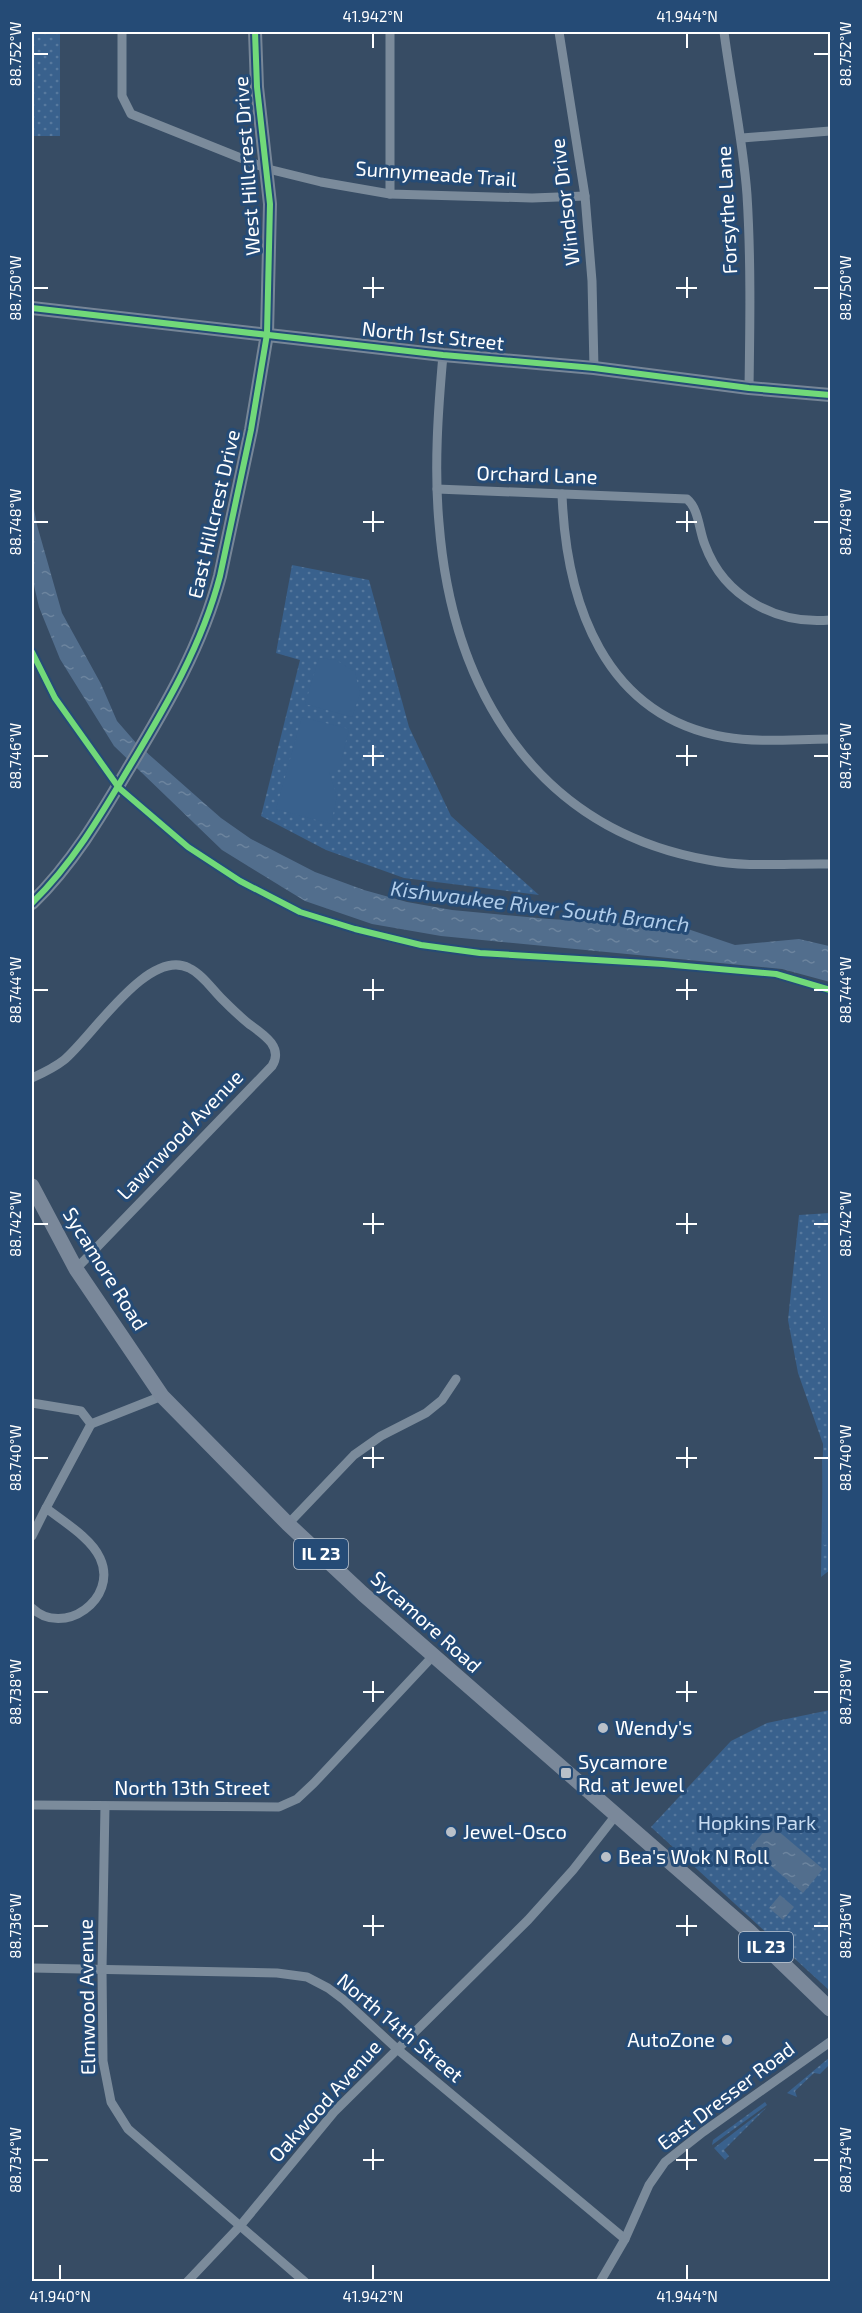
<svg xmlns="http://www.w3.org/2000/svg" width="862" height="2313" viewBox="0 0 862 2313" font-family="'Exo 2',sans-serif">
<defs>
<pattern id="grass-dots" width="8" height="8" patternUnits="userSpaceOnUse" patternTransform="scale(1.5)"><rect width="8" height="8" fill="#39618d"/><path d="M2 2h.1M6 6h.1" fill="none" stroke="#57799e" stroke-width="1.8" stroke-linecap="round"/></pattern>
<pattern id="water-ripples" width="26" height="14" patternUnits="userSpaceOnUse" patternTransform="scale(1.5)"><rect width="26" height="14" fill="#526e8d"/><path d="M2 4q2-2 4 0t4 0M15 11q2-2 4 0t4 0" fill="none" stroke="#6c849e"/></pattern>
</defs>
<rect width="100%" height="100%" fill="#374c64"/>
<g fill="url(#grass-dots)">
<rect x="32" y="32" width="28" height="104"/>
<polygon points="292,565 369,580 409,727 451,816 539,895 404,878 326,850 261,816 300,660 276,653"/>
<polygon points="830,1213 830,1570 821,1577 823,1444 798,1373 788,1320 799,1215"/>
<polygon points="830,1710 830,1991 651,1827 731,1741 767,1723"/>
<polygon points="830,2057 830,2064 820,2074 814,2073 795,2091 797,2097 787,2093"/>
<polygon points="765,2102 767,2105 712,2145 713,2140"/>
<polygon points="766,2108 724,2150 729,2156 725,2160 714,2148"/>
</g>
<g fill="#39618d">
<polygon points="319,658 336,660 355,672 360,694 352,717 305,704"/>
<polygon points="302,717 349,729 341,761 329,772 337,796 331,824 276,809"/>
<polygon points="827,1244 830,1244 830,1334 825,1334 820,1253"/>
<polygon points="830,1450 830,1544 824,1545 822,1459 825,1451"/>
</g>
<g fill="url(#water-ripples)">
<polygon points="32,498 37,525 62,613 101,684 117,721 137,744 221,818 251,839 315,872 364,890 407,902 452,910 549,919 679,926 735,945 799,939 829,946 830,982 782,969 441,936 372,924 305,901 222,850 114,746 60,659 39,607 32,577"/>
<polygon points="770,1824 823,1869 803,1893 750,1848"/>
<polygon points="780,1895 794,1907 783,1920 769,1908"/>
</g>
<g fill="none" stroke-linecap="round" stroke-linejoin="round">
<g stroke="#7b8b9b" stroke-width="9">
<polyline points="122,32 122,96 131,114 268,169 321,182 390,194 532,198 585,196"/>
<polyline points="390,32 390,194"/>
<polyline points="559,32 585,196 592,281 594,368"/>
<path d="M724,32C731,86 743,140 747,195C751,259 750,324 749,388"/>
<polyline points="742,138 830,131"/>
<path d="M443,355C438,411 434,467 439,523C452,689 535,829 708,860C748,868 790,863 830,864"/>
<path d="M437,489L687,499C699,509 699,531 705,545C724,597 777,625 830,620"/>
<path d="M562,494C566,603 604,716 725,737C759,743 796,739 830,739"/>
<path d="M32,1078C43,1073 54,1068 64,1060C92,1037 148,947 189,968C202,974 212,989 222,999C231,1008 239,1016 249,1024C263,1034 284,1047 272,1066L76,1269"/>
<polyline points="32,1403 81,1411 91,1424"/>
<polyline points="91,1424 162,1396"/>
<polyline points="46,1508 91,1424"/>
<polyline points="288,1524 354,1455 381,1436 426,1413 442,1400 456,1379"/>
<path d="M32,1536L46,1508C64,1522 91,1538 100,1558C119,1599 63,1638 32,1608"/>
<polyline points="32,1805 279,1807 297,1799 314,1783 433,1656"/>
<polyline points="105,1806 102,1969 103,2061 111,2102 128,2129 305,2282"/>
<polyline points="32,1968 277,1973 307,1977 328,1988 344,2000 396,2048 625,2239"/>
<polyline points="187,2282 240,2226 335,2111 528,1920 573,1870 616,1815"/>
<polyline points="600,2282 625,2239 649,2185 665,2162 703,2132 830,2042"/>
</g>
<g stroke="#778697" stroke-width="14">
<polyline points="32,308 443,355 594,368 749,388 830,395"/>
<path d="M32,903C73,863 101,815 130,766C166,706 202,645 220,576L251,430L267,334L270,204L257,87L255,32"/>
</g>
<polyline stroke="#7a889a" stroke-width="15" points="32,1186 76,1269 162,1396 288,1524 363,1594 749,1931 830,2009"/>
<defs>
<g id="cycleway">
<polyline points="32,308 443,355 594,368 749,388 830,395"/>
<polyline points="32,652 55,698 119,788 188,847 240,881 300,912 355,929 421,945 480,953 663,964 776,974 830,990"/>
<path d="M32,903C73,863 101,815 130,766C166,706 202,645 220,576L251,430L267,334L270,204L257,87L255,32"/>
</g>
</defs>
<use href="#cycleway" stroke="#254b76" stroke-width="10"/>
<use href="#cycleway" stroke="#71d979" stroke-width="6"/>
</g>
<path fill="none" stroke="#fff" stroke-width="2" d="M373,33V48M687,33V48M33,54H48M814,54H829M373,277V298M687,277V298M33,288H48M363,288H384M676,288H697M814,288H829M373,511V532M687,511V532M33,522H48M363,522H384M676,522H697M814,522H829M373,745V766M687,745V766M33,756H48M363,756H384M676,756H697M814,756H829M373,979V1000M687,979V1000M33,990H48M363,990H384M676,990H697M814,990H829M373,1213V1234M687,1213V1234M33,1224H48M363,1224H384M676,1224H697M814,1224H829M373,1447V1468M687,1447V1468M33,1458H48M363,1458H384M676,1458H697M814,1458H829M373,1681V1702M687,1681V1702M33,1692H48M363,1692H384M676,1692H697M814,1692H829M373,1915V1936M687,1915V1936M33,1926H48M363,1926H384M676,1926H697M814,1926H829M373,2149V2170M687,2149V2170M33,2160H48M363,2160H384M676,2160H697M814,2160H829M60,2265V2280M373,2265V2280M687,2265V2280"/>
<g fill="#b9c0c9" stroke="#254b76" stroke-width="2">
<circle cx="603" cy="1728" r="6"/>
<rect x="560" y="1767" width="12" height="12" rx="3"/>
<circle cx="451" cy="1832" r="6"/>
<circle cx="606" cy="1857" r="6"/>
<circle cx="727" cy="2040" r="6"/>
</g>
<g text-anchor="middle" stroke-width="6" stroke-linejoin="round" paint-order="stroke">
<g fill="#254b76" stroke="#bec9d6" stroke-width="1.5">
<rect x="294" y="1539" width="54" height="30" rx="4.5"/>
<rect x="739" y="1932" width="54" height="30" rx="4.5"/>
</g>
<g font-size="18" font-weight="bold" fill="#fff">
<text x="321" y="1560">IL 23</text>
<text x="766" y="1953">IL 23</text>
</g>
<g font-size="20" fill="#fff" stroke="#254b76">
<text transform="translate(247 166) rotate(-94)" y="7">West Hillcrest Drive</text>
<text transform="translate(436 174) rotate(4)" y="7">Sunnymeade Trail</text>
<text transform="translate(565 202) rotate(-97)" y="7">Windsor Drive</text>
<text transform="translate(727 210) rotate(-93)" y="7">Forsythe Lane</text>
<text transform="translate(433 336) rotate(6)" y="7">North 1st Street</text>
<text transform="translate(537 475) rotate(2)" y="7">Orchard Lane</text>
<text transform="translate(214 514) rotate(-77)" y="7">East Hillcrest Drive</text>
<text transform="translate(180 1135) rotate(-46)" y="7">Lawnwood Avenue</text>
<text transform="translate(105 1269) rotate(58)" y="7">Sycamore Road</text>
<text transform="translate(426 1622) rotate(42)" y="7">Sycamore Road</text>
<text x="192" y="1795">North 13th Street</text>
<text transform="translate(87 1997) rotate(-91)" y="7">Elmwood Avenue</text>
<text transform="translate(400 2028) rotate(40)" y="7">North 14th Street</text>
<text transform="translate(726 2096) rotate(-37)" y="7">East Dresser Road</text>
<text transform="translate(325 2101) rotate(-48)" y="7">Oakwood Avenue</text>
</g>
<g font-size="20" fill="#fff" stroke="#254b76" text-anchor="start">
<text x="615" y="1735">Wendy's</text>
<text x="578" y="1769">Sycamore<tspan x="578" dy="23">Rd. at Jewel</tspan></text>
<text x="463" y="1839">Jewel-Osco</text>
<text x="618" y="1864">Bea's Wok N Roll</text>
<text x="715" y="2047" text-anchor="end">AutoZone</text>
</g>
<g font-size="20" fill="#c8dcf2" stroke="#254b76">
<text x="757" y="1830">Hopkins Park</text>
</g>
<g font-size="21" font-style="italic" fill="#b1cdea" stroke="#254b76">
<text transform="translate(540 907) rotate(7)" y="7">Kishwaukee River South Branch</text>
</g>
</g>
<rect width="862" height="2313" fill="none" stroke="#254b76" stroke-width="66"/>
<rect x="33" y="33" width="796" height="2247" fill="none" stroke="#fff" stroke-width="2"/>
<g font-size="15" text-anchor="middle" fill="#fff">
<text x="373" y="22">41.942°N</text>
<text x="687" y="22">41.944°N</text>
<text transform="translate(846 54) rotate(-90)" y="5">88.752°W</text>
<text transform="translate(16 54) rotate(-90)" y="5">88.752°W</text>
<text transform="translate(846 288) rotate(-90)" y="5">88.750°W</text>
<text transform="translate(16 288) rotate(-90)" y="5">88.750°W</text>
<text transform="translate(16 522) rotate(-90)" y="5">88.748°W</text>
<text transform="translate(846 522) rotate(-90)" y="5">88.748°W</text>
<text transform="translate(16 756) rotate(-90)" y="5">88.746°W</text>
<text transform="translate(846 756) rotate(-90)" y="5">88.746°W</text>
<text transform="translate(846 990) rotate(-90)" y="5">88.744°W</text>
<text transform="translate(16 990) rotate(-90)" y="5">88.744°W</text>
<text transform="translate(846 1224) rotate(-90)" y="5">88.742°W</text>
<text transform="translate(16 1224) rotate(-90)" y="5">88.742°W</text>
<text transform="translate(846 1458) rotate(-90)" y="5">88.740°W</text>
<text transform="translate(16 1458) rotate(-90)" y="5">88.740°W</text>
<text transform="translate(846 1692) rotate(-90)" y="5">88.738°W</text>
<text transform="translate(16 1692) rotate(-90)" y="5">88.738°W</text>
<text transform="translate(16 1926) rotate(-90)" y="5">88.736°W</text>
<text transform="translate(846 1926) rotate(-90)" y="5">88.736°W</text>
<text transform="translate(16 2160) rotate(-90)" y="5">88.734°W</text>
<text transform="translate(846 2160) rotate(-90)" y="5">88.734°W</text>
<text x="60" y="2302">41.940°N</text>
<text x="373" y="2302">41.942°N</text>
<text x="687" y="2302">41.944°N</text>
</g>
</svg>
